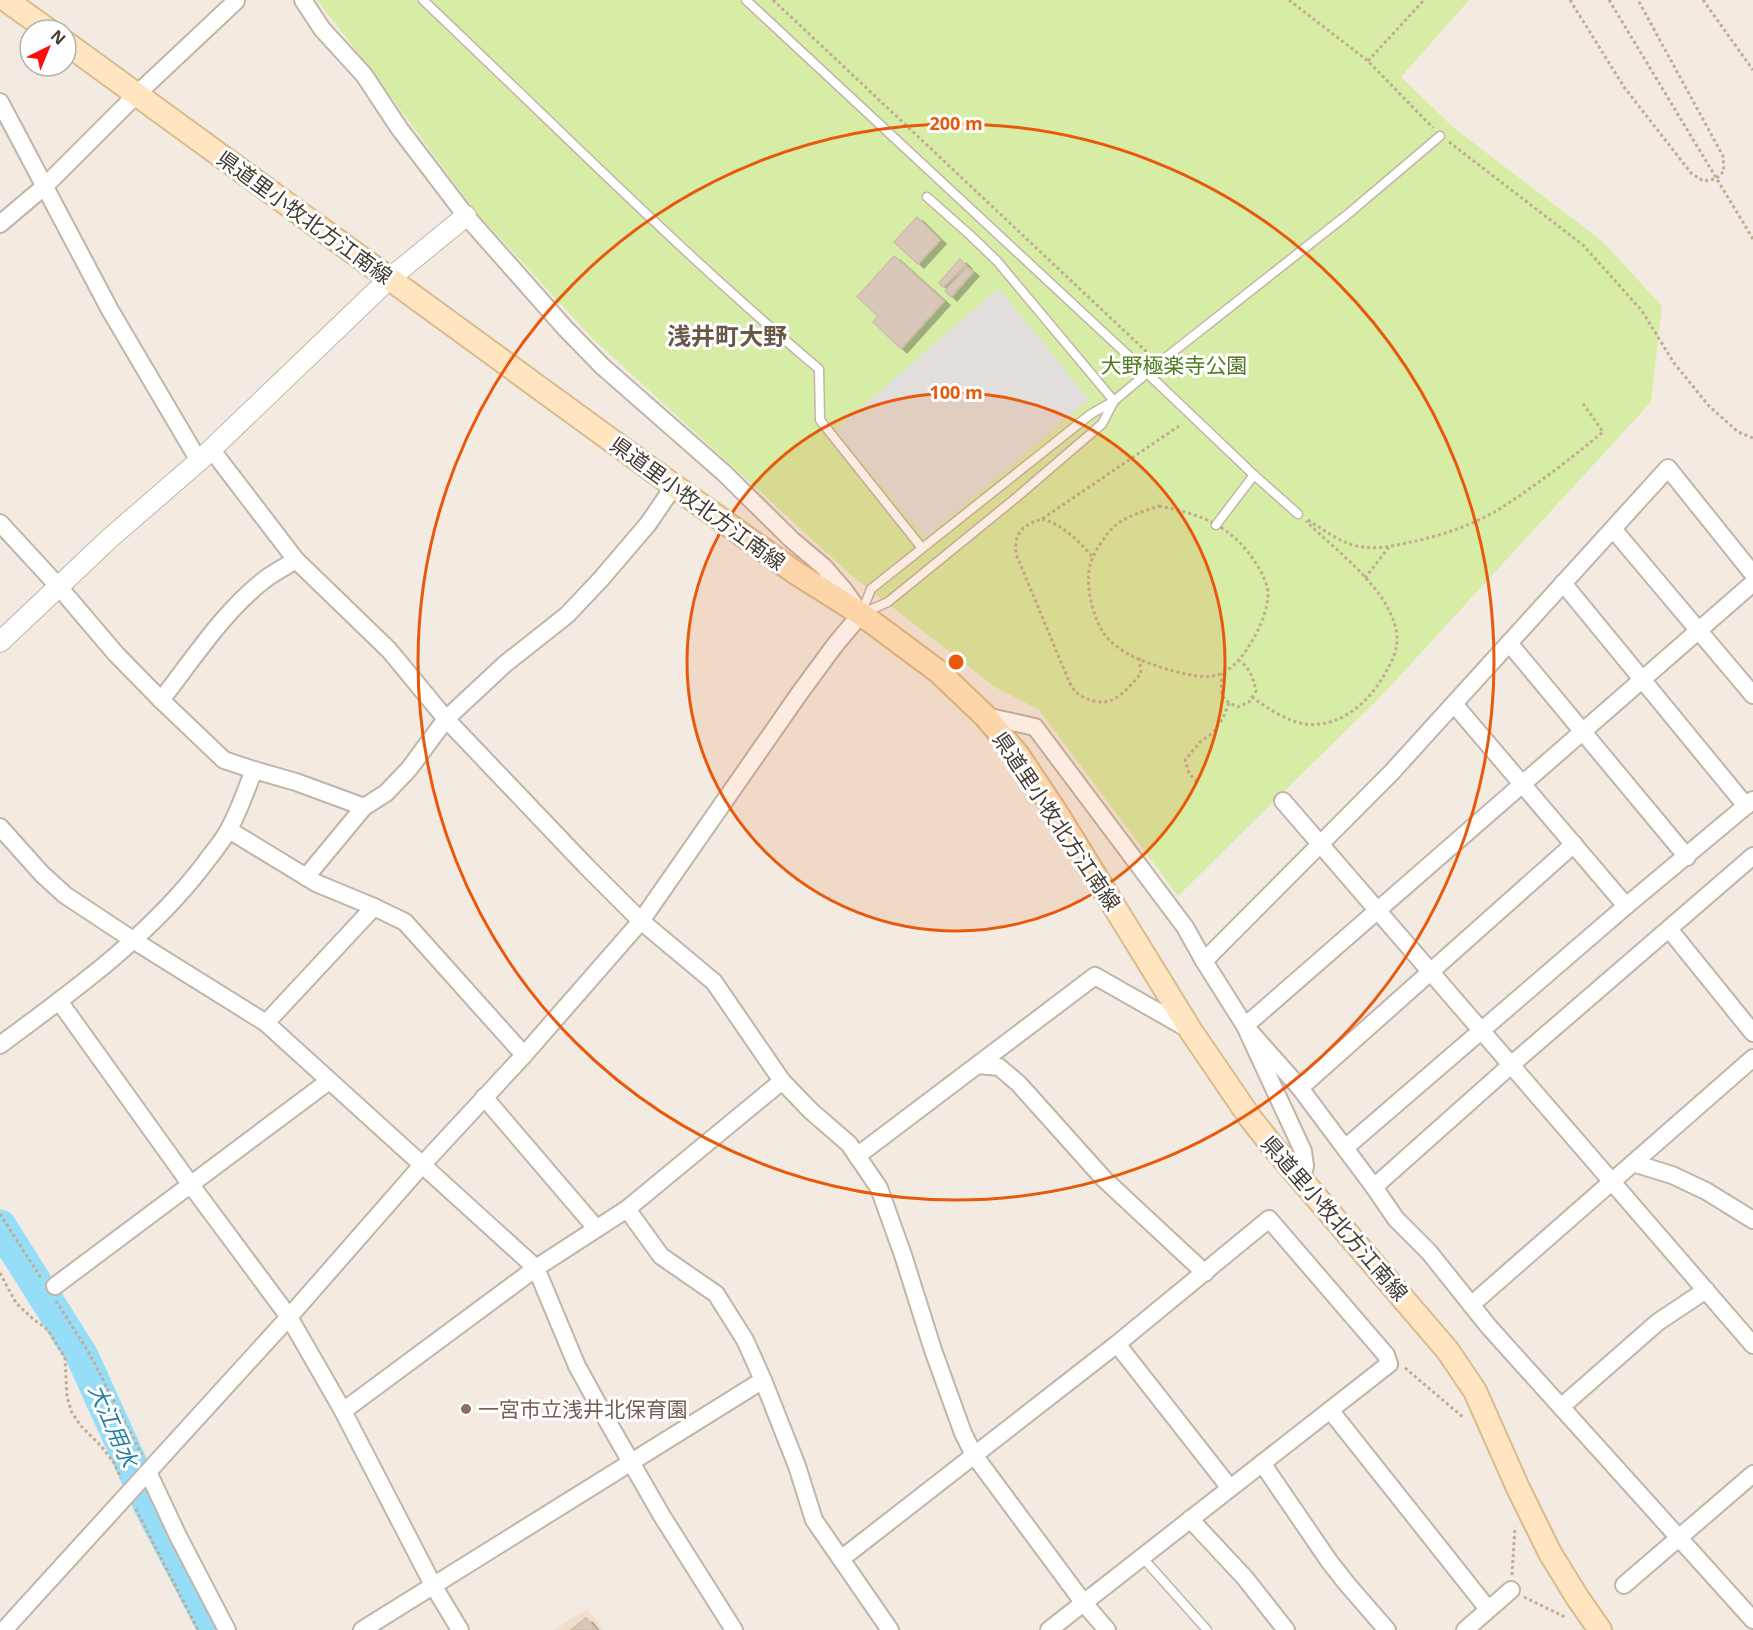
<svg xmlns="http://www.w3.org/2000/svg" width="1753" height="1630" font-family="'Open Sans','Noto Sans JP',sans-serif">
<style>
.education{fill:#eedeca}
.green{fill:#d7eca5}
.parking{fill:#e2dedb}
.lines{fill:none;stroke-linecap:round;stroke-linejoin:round}
.river{stroke:#96def7;stroke-width:33}
.building{fill:#d9c7b9;stroke:#d1bba9;stroke-width:1.5;filter:url(#shadow)}
.service-casing{stroke:#c2b4a7;stroke-width:11}
.minor-casing{stroke:#c2b4a7;stroke-width:20}
.tertiary-casing{stroke:#c2b4a7;stroke-width:22}
.secondary-casing{stroke:#dabb8e;stroke-width:26}
.path{stroke:#c2ab93;stroke-width:3;stroke-dasharray:3 3;stroke-linecap:butt}
.service{stroke:#fff;stroke-width:8}
.minor{stroke:#fff;stroke-width:16}
.tertiary{stroke:#fff;stroke-width:20}
.secondary{stroke:#ffe6c0;stroke-width:22}
.ring{fill:none;stroke:#e8590c;stroke-width:3}
.education-dot{fill:#8d6e63;stroke:#fff;stroke-width:2}
.labels{text-anchor:middle;dominant-baseline:central;stroke-width:6;stroke-linejoin:round;paint-order:stroke}
.street-label{font-size:21px;fill:#453a32;stroke:#fff}
.park-label{font-size:21px;fill:#507b20;stroke:#fff}
.education-label{font-size:21px;fill:#785e54;stroke:#fff;text-anchor:start}
.water-label{font-size:22px;font-style:italic;fill:#1f7ea1;stroke:#fff}
.quarter-label{font-size:24px;font-weight:bold;fill:#695748;stroke:#fff}
.centre{fill:#e8590c;stroke:#fff;stroke-width:3}
.ring-label{font-size:18px;text-anchor:middle;font-weight:bold;fill:#e8590c;stroke:#fff;stroke-width:6;stroke-linejoin:round;paint-order:stroke}
</style>
<defs>
<filter id="shadow"><feDropShadow dx="6" dy="4" stdDeviation="0" flood-color="#0004"/></filter>
</defs>
<rect width="100%" height="100%" fill="#f3ebe2"/>
<path class="education" d="M 587,1609 L 604,1630 L 554,1630 Z"/>
<path class="green" d="M 317,0 L 1469,0 L 1401,77 L 1454,128 L 1603,242 L 1662,306 L 1651,402 L 1385,692 L 1178,896 L 1039,710 L 995,687 L 851,575 L 593,339 L 475,211 L 368,66 Z"/>
<path class="parking" d="M 999,288 L 1089,400 L 925,538 L 835,430 Z"/>
<g class="lines">
<path class="river" d="M 0,1226 L 82,1356 L 152,1510 L 215,1630"/>
</g>
<g class="building">
<path d="M 917,217 L 940,240 L 918,264 L 894,242 Z"/>
<path d="M 894,256 L 944,301 L 901,349 L 873,322 L 878,316 L 857,297 Z"/>
<path d="M 960,259 L 966,265 L 943,287 L 939,283 Z"/>
<path d="M 967,267 L 973,272 L 951,297 L 945,291 Z"/>
<path d="M 586,1618 L 596,1630 L 571,1630 Z"/>
</g>
<g class="lines">
<g class="service-casing">
<g id="service">
<path d="M 423,0 C 554,124 681,253 819,369 L 820,420 L 922,548"/>
<path d="M 746,0 L 1147,373 L 1254,475 L 1298,514"/>
<path d="M 927,197 L 970,235 L 997,261 L 1114,401 L 1159,363 L 1348,214 L 1440,136"/>
<path d="M 1114,401 L 1102,424 L 1017,497 L 888,602 L 861,614 L 871,589 L 1091,414 Z"/>
<path d="M 1216,525 L 1254,475"/>
<path d="M 1142,1557 L 1207,1630"/>
</g>
</g>
<g class="minor-casing">
<g id="minor">
<path d="M 0,102 L 110,310 L 199,461"/>
<path d="M 0,224 L 45,186 L 137,94 L 236,1"/>
<path d="M 211,449 L 296,560 L 389,650 L 446,719 L 586,866 L 641,921 L 714,982 L 782,1081 L 811,1111 L 849,1144 L 879,1188 L 903,1255 L 933,1350 L 963,1433 L 974,1455 L 1083,1602 L 1107,1630"/>
<path d="M 0,523 L 59,587 L 116,654 L 161,700 L 224,760 L 254,770 L 296,782 L 364,807 L 386,793 L 409,769 L 446,719 L 505,664 L 567,615 L 601,579 L 648,524 L 674,486"/>
<path d="M 1613,529 L 1753,695"/>
<path d="M 1563,583 L 1746,806"/>
<path d="M 1509,643 L 1687,857"/>
<path d="M 161,700 C 194,658 225,609 268,577 C 277,571 286,566 296,560"/>
<path d="M 1454,704 L 1626,906"/>
<path d="M 985,716 L 1035,727 L 1185,927 L 1204,961 L 1245,1026 L 1303,1151 L 1305,1166 L 1302,1181"/>
<path d="M 1283,801 L 1753,1345"/>
<path d="M 0,827 L 42,874 L 65,895 L 133,940 L 266,1023 L 536,1268 L 577,1366 L 605,1417 L 662,1516 L 734,1630"/>
<path d="M 229,830 L 316,883 L 374,907 L 405,922 L 524,1055"/>
<path d="M 306,877 L 364,807"/>
<path d="M 1669,929 L 1753,1033"/>
<path d="M 1204,961 L 1391,773 L 1668,468 L 1753,574"/>
<path d="M 59,1001 L 191,1185 L 289,1317 L 343,1411 L 433,1585 L 460,1630"/>
<path d="M 266,1023 L 374,907"/>
<path d="M 1245,1026 L 1300,1088 L 1374,1187 L 1396,1219 L 1429,1252 L 1489,1327 L 1753,1620"/>
<path d="M 1245,1026 L 1753,583"/>
<path d="M 0,1045 C 73,991 150,936 205,863 C 213,852 223,841 229,829 C 239,811 246,790 254,770"/>
<path d="M 978,1065 L 999,1067 L 1019,1084 L 1104,1179 L 1205,1273"/>
<path d="M 1300,1088 L 1574,844"/>
<path d="M 484,1097 L 596,1228"/>
<path d="M 1345,1148 L 1626,906 L 1753,800"/>
<path d="M 857,1156 L 1095,976 L 1190,1030"/>
<path d="M 1633,1163 L 1672,1175 L 1706,1191 L 1753,1220"/>
<path d="M 1374,1187 L 1511,1065 L 1753,856"/>
<path d="M 627,1209 L 661,1256 L 716,1294 L 745,1340 L 763,1380 L 797,1466 L 814,1520 L 890,1630"/>
<path d="M 55,1286 L 329,1081"/>
<path d="M 1471,1305 L 1753,1058"/>
<path d="M 1117,1344 L 1230,1488"/>
<path d="M 1561,1407 L 1658,1322 L 1706,1290"/>
<path d="M 1330,1410 L 1488,1609"/>
<path d="M 343,1411 L 536,1268 L 627,1209 L 782,1081"/>
<path d="M 1262,1463 L 1329,1561 L 1347,1584 L 1387,1630"/>
<path d="M 148,1472 L 178,1536 L 227,1630"/>
<path d="M 1190,1519 L 1245,1578 L 1286,1630"/>
<path d="M 841,1559 L 1117,1344 L 1269,1219 L 1386,1355 L 1389,1364 L 1049,1630"/>
<path d="M 1624,1585 L 1753,1474"/>
<path d="M 4,1630 L 289,1317 L 423,1164 L 524,1055 L 641,921 L 799,694 L 835,645 L 861,614 L 844,590 L 824,567 L 792,540 L 724,473 L 602,366 L 565,328 L 466,216 L 399,128 L 364,75 L 322,29 L 303,0"/>
<path d="M 362,1630 L 763,1380"/>
<path d="M 1465,1630 L 1511,1590"/>
</g>
</g>
<g class="tertiary-casing">
<path id="tertiary" d="M 0,642 L 110,538 L 199,461 L 389,279 L 466,216"/>
</g>
<g class="secondary-casing">
<g id="secondary">
<path d="M 6,0 L 48,30"/>
<path d="M 66,43 L 674,486 L 796,573 L 861,614 L 939,672 L 985,716 L 1018,755 L 1056,812 L 1191,1031 L 1251,1119 L 1275,1149 L 1448,1351 L 1475,1391 L 1518,1488 L 1550,1553 L 1577,1597 L 1600,1630"/>
</g>
</g>
<g class="path">
<path d="M 773,0 L 1151,356"/>
<path d="M 1289,0 L 1368,61 L 1433,128"/>
<path d="M 1570,0 L 1624,87 L 1691,173 L 1703,181 L 1716,179 L 1724,171 L 1723,156 L 1638,0"/>
<path d="M 1609,0 L 1753,239"/>
<path d="M 1703,0 L 1753,70"/>
<path d="M 1368,61 L 1424,0"/>
<path d="M 1449,142 L 1583,245 L 1642,311 L 1674,363 L 1709,406 L 1738,432 L 1753,438"/>
<path d="M 1159,506 C 1201,514 1233,526 1257,565 C 1262,573 1268,584 1268,594 C 1267,615 1258,632 1247,649 C 1240,660 1230,671 1217,675 C 1200,682 1147,664 1130,655 C 1122,651 1110,642 1105,635 C 1093,619 1085,585 1090,565 C 1093,553 1107,532 1117,524 C 1129,515 1145,511 1159,506 Z"/>
<path d="M 1042,519 C 1064,525 1078,541 1093,557"/>
<path d="M 1308,520 C 1324,530 1339,542 1357,546 C 1374,550 1394,546 1411,542 C 1440,536 1470,526 1496,511 C 1533,488 1569,460 1603,432 L 1582,402"/>
<path d="M 1365,578 L 1389,547"/>
<path d="M 1139,658 L 1141,673 C 1134,682 1123,695 1112,700 C 1101,705 1084,700 1076,692 C 1073,689 1070,683 1068,679 L 1016,554 C 1014,533 1022,525 1042,519 L 1182,424"/>
<path d="M 1223,673 L 1221,682 L 1222,696 L 1229,703 L 1238,707 L 1249,702 L 1256,691 C 1253,678 1251,670 1240,661"/>
<path d="M 1252,697 C 1265,707 1289,722 1305,724 C 1339,728 1367,704 1383,677 C 1392,661 1400,649 1396,629 C 1386,586 1336,551 1306,521"/>
<path d="M 1197,782 L 1189,773 L 1185,760 L 1201,741 L 1213,733 L 1223,718 L 1229,703"/>
<path d="M 0,1214 L 41,1278"/>
<path d="M 0,1273 L 16,1303 L 33,1319 L 48,1330 L 65,1358 L 67,1397 L 72,1413 L 81,1426 L 101,1446 L 114,1463 L 121,1478"/>
<path d="M 56,1301 L 88,1351 L 142,1455"/>
<path d="M 1405,1368 L 1464,1418"/>
<path d="M 136,1509 L 198,1630"/>
<path d="M 1512,1575 L 1515,1527"/>
<path d="M 1524,1597 L 1567,1618"/>
</g>
<use href="#service" class="service"/>
<use href="#minor" class="minor"/>
<use href="#tertiary" class="tertiary"/>
<use href="#secondary" class="secondary"/>
</g>
<circle cx="956" cy="662" r="269" fill="#e8590c" fill-opacity=".12"/>
<g class="ring">
<circle cx="956" cy="662" r="269"/>
<circle cx="956" cy="662" r="538"/>
</g>
<circle class="education-dot" cx="466" cy="1409" r="6"/>
<g class="labels">
<g class="street-label">
<text transform="translate(305 217) rotate(36)">県道里小牧北方江南線</text>
<text transform="translate(698 503) rotate(36)">県道里小牧北方江南線</text>
<text transform="translate(1057 821) rotate(56)">県道里小牧北方江南線</text>
<text transform="translate(1335 1218) rotate(49)">県道里小牧北方江南線</text>
</g>
<g class="park-label">
<text x="1174" y="365">大野極楽寺公園</text>
</g>
<g class="education-label">
<text x="478" y="1409">一宮市立浅井北保育園</text>
</g>
<g class="water-label">
<text transform="translate(114 1425) rotate(66)">大江用水</text>
</g>
<g class="quarter-label">
<text x="727" y="335">浅井町大野</text>
</g>
</g>
<circle cx="956" cy="662" r="9" class="centre"/>
<g class="ring-label">
<text x="956" y="130">200 m</text>
<text x="956" y="399">100 m</text>
</g>
<g transform="translate(48 48) rotate(43)"><circle r="28" fill="#ffffff" stroke="#b5b0ad" stroke-width="1.5"/>
<path d="M0-4.5L10 22L0 15L-10 22Z" fill="#ff0d0d"/>
<text y="-9" font-size="16" font-weight="bold" text-anchor="middle" fill="#453a32">N</text>
</g>
</svg>
